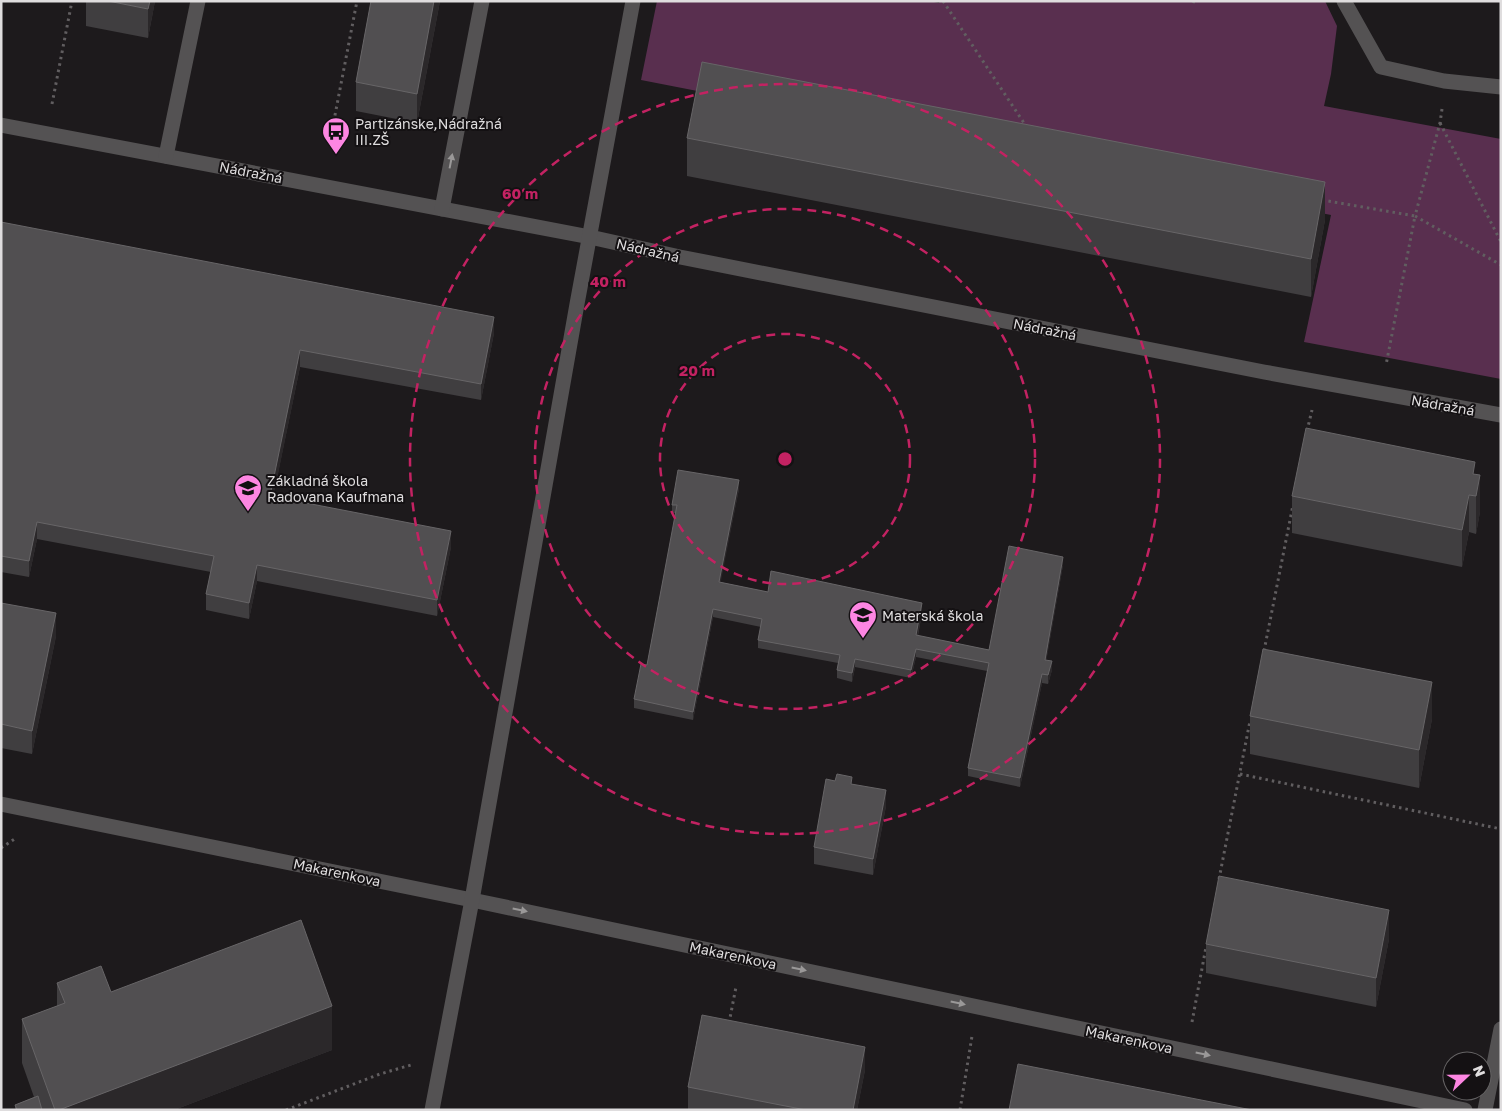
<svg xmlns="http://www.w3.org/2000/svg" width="1502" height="1111" font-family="'Golos Text',sans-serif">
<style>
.green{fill:#592f4f}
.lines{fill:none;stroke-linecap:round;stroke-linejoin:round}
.path{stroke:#615e60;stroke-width:3;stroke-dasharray:2.5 4;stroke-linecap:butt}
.minor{stroke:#545253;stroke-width:15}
.wall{fill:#403e40}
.shaded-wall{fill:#2b282a}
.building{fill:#514f51;stroke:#676567}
.oneway{fill:#9a9898}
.ring{fill:none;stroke:#c32262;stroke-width:2.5;stroke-dasharray:9 6}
.labels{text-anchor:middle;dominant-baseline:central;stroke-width:4;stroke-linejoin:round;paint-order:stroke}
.poi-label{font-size:14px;fill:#dfddde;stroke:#141113;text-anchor:start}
.street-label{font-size:14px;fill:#dfddde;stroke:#141113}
.centre{fill:#c32262;stroke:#141113;stroke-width:2.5}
.ring-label{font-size:15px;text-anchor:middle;font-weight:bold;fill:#c32262;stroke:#141113;stroke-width:4;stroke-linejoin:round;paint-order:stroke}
</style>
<rect width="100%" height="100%" fill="#1d1a1c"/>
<path class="green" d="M 657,1 L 929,1 L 939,3 L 940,1 L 1325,1 L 1337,26 L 1331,74 L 1324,106 L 1501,139 L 1501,379 L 1304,342 L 1331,215 L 641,80 Z"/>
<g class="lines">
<g class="path">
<path d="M 943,1 L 1026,126"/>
<path d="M 1193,3 L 1194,1"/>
<path d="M 52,104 L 72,1"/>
<path d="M 1442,109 L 1440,123 L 1415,216 L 1501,265"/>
<path d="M 1440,123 L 1501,242"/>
<path d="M 330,141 L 357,1"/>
<path d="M 1322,200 L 1415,216 L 1386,365"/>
<path d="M 1307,431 L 1312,410"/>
<path d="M 1264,651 L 1293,505"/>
<path d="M 1240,774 L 1501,829"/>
<path d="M 1,848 L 16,838"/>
<path d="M 1219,879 L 1250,721"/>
<path d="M 1192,1022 L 1206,947"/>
<path d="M 729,1023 L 736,987"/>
<path d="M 286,1110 L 380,1074 L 411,1065"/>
<path d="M 960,1110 L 972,1036"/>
</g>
<g class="minor">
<path d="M 1344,1 L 1381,67 L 1444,81 L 1501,87"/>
<path d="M 1,125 L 590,237 L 680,257 L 1264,372 L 1501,415"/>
<path d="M 166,156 L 198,1"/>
<path d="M 442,209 L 482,1"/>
<path d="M 1,804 L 472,900 L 1465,1110"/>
<path d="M 432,1110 L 472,900 L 577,304 L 633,1"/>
<path d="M 1485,1110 L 1501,1029"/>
</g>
</g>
<g class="wall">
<path d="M 86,1 L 155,1 L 148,38 L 86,26 Z"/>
<path d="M 371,1 L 440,1 L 417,123 L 356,111 L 356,82 Z"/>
<path d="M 687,138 L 1325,220 L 1311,297 L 687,176 Z"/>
<path d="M 1,222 L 494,333 L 481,400 L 300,367 L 273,497 L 451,547 L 437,616 L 257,581 L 249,619 L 206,610 L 206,594 L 211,572 L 37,539 L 29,577 L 1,572 Z"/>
<path d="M 1475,474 L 1480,512 L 1476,534 L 1469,532 L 1462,567 L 1292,533 L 1292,496 Z"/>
<path d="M 739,489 L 720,582 L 768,592 L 922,612 L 918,636 L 989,650 L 1063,565 L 1046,661 L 1052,670 L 1048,684 L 1042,683 L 1020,787 L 968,776 L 968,768 L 987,671 L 916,657 L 911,678 L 855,667 L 852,682 L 837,678 L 837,670 L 838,663 L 758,648 L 758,640 L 761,627 L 713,617 L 693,720 L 634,708 L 634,699 L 647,665 L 676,513 L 672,513 L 672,505 Z"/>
<path d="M 1,603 L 56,636 L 32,754 L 1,748 Z"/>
<path d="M 1250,716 L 1432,719 L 1419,788 L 1250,754 Z"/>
<path d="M 852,784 L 886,806 L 873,875 L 814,864 L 814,847 Z"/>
<path d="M 1389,939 L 1376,1007 L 1206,973 L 1206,944 Z"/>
<path d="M 57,983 L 111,992 L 332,1050 L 174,1110 L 15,1110 L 15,1105 L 34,1097 L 22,1063 L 22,1019 L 57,1006 Z"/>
<path d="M 865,1070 L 857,1110 L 688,1110 L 688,1087 Z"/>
</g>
<g class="shaded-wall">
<path d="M 150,1 L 155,1 L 148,38 L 148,9 Z"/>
<path d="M 434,1 L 440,1 L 417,123 L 417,94 Z"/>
<path d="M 1325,182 L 1325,220 L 1311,297 L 1311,259 Z"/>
<path d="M 494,317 L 494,333 L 481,400 L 481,384 Z"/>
<path d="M 300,350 L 300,367 L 270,513 L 270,496 Z"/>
<path d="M 1480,475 L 1480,512 L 1476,534 L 1476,496 Z"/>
<path d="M 739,480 L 739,489 L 719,591 L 719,582 Z"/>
<path d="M 1469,495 L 1469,532 L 1462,567 L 1462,530 Z"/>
<path d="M 37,522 L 37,539 L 29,577 L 29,561 Z"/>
<path d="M 451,531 L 451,547 L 437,616 L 437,600 Z"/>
<path d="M 1063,557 L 1063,565 L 1045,669 L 1045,660 Z"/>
<path d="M 257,565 L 257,581 L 249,619 L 249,603 Z"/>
<path d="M 922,603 L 922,612 L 916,644 L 916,635 Z"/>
<path d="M 713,609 L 713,617 L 693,720 L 693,712 Z"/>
<path d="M 56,613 L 56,636 L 32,754 L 32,731 Z"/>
<path d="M 916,649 L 916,657 L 911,678 L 911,670 Z"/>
<path d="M 855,659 L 855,667 L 852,682 L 852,673 Z"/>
<path d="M 1052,661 L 1052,670 L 1048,684 L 1048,675 Z"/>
<path d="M 1042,674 L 1042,683 L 1020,787 L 1020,778 Z"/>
<path d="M 1432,682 L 1432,719 L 1419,788 L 1419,750 Z"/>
<path d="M 886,790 L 886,806 L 873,875 L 873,859 Z"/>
<path d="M 1389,910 L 1389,939 L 1376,1007 L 1376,978 Z"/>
<path d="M 332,1006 L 332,1050 L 174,1110 L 59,1110 Z"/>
<path d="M 865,1047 L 865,1070 L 857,1110 L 853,1110 Z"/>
</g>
<g class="building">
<path d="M 108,1 L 150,1 L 148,9 Z"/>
<path d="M 371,1 L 434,1 L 417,94 L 356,82 Z"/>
<path d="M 702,62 L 1325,182 L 1311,259 L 687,138 Z"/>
<path d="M 1,222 L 494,317 L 481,384 L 300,350 L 270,496 L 451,531 L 437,600 L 257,565 L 249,603 L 206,594 L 214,556 L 37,522 L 29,561 L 1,556 Z"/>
<path d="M 1306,428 L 1475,462 L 1473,474 L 1480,475 L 1476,496 L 1469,495 L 1462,530 L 1292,496 Z"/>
<path d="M 678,470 L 739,480 L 719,582 L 768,592 L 771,571 L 922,603 L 916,635 L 989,650 L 1009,546 L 1063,557 L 1045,660 L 1052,661 L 1048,675 L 1042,674 L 1020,778 L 968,768 L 989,663 L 916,649 L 911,670 L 855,659 L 852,673 L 837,670 L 840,655 L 758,640 L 762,619 L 713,609 L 693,712 L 634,699 L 641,664 L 647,665 L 677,505 L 672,505 Z"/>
<path d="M 1,603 L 56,613 L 32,731 L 1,724 Z"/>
<path d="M 1263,649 L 1432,682 L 1419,750 L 1250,716 Z"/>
<path d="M 837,774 L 852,777 L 851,784 L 886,790 L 873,859 L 814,847 L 826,779 L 835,781 Z"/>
<path d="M 1219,876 L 1389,910 L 1376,978 L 1206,944 Z"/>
<path d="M 301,920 L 332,1006 L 59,1110 L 55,1110 L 22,1019 L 65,1003 L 57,983 L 101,966 L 111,992 Z"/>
<path d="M 702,1015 L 865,1047 L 853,1110 L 806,1110 L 688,1087 Z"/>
<path d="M 1018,1064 L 1252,1110 L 1009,1110 Z"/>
<path d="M 38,1096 L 42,1110 L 17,1110 L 15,1105 Z"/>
</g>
<defs><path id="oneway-solid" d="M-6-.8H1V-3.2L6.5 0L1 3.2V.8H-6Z" transform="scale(1.25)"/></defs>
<g class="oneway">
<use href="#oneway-solid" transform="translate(451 161) rotate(-79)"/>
<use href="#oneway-solid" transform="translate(520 910) rotate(12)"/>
<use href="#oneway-solid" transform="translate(799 969) rotate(12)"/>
<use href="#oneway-solid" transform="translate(958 1003) rotate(12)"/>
<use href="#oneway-solid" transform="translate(1203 1054) rotate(12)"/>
</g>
<g class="ring">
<circle cx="785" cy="459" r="125"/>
<circle cx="785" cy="459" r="250"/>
<circle cx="785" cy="459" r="375"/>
</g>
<defs>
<g id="bus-pin" transform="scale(1.4375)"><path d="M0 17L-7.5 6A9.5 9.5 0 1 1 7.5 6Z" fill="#fd86e2" stroke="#141113"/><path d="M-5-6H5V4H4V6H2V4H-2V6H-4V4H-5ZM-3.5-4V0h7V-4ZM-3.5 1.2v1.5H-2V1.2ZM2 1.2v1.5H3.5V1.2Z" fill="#111"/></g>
<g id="school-pin" transform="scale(1.4375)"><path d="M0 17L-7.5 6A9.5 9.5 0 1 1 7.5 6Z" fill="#fd86e2" stroke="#141113"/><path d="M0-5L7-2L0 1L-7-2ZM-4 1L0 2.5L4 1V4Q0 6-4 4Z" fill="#111"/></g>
</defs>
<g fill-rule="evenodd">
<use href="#bus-pin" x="336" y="131"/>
<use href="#school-pin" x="248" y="488"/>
<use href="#school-pin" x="863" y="615"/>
</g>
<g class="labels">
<g class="poi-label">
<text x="355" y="123">Partizánske,Nádražná<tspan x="355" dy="16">III.ZŠ</tspan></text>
<text x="267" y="480">Základná škola<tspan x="267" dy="16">Radovana Kaufmana</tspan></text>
<text x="882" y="615">Materská škola</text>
</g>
<g class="street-label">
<text transform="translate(251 172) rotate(11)">Nádražná</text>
<text transform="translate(648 250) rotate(13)">Nádražná</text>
<text transform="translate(1045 329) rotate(11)">Nádražná</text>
<text transform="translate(1443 405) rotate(10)">Nádražná</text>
<text transform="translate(337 872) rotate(12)">Makarenkova</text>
<text transform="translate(733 955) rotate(12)">Makarenkova</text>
<text transform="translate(1129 1039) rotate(12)">Makarenkova</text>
</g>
</g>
<circle cx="785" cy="459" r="8" class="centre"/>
<g class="ring-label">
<text x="520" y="199">60 m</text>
<text x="608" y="287">40 m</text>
<text x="697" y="376">20 m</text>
</g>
<rect width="1502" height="1111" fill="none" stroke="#dfddde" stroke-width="5"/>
<g transform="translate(1467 1076) rotate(68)"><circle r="24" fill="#141113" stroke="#656364"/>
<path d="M0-4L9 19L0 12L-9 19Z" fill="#fd86e2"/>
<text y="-8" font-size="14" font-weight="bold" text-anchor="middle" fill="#dfddde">N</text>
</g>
</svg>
